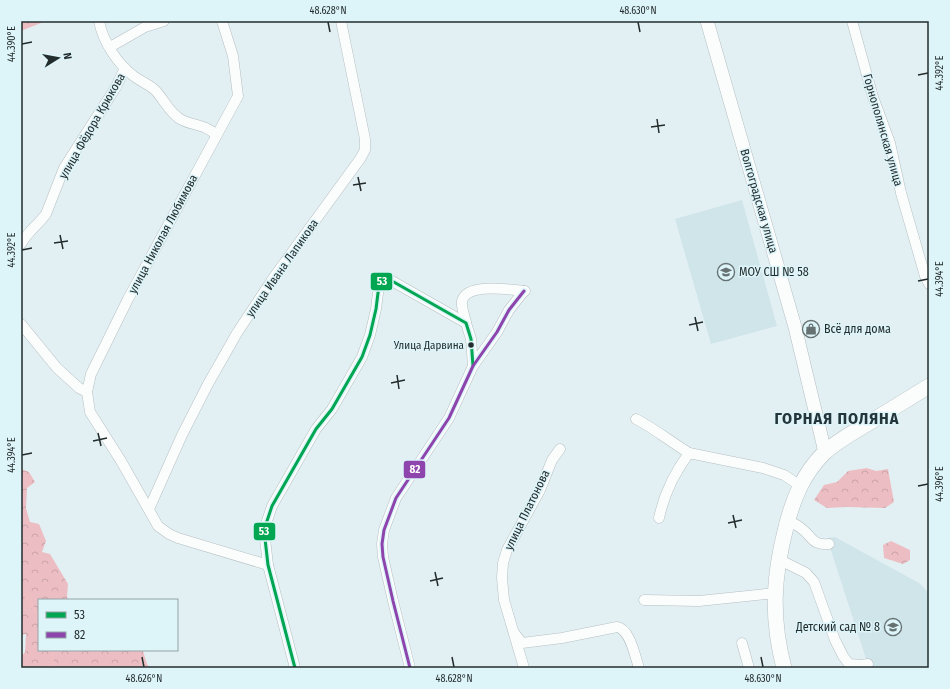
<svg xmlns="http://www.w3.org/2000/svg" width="950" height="689" font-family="'Fira Sans Condensed',sans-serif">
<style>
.built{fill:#cfe5ea}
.forest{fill:url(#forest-crowns)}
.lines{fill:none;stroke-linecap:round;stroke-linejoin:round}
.stream{stroke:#f0bec2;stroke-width:2.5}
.minor-casing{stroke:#b5bfc2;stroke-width:11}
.tertiary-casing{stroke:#b5bfc2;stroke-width:14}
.secondary-casing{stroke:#b5bfc2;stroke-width:16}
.minor{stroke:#fbfdfd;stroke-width:10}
.tertiary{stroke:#fbfdfd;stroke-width:13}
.secondary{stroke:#fbfdfd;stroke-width:15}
.bus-1-casing{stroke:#ddf4f9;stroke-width:6}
.bus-2-casing{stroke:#ddf4f9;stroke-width:6}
.bus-1{stroke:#00a651;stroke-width:3}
.bus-2{stroke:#8e44ad;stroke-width:3}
.ticks{fill:none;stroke:#232c2d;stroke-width:1.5}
.bus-dot{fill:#232c2d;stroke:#ddf4f9;stroke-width:1.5}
.labels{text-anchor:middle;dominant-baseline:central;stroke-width:3;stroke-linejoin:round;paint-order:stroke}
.bus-label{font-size:11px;fill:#232c2d;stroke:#ddf4f9;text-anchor:end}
.street-label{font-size:12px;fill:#232c2d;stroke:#ddf4f9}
.poi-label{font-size:12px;fill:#232c2d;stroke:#ddf4f9;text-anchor:start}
.district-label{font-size:16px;font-weight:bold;letter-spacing:1px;fill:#24363a;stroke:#ddf4f9}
.line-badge{stroke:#ddf4f9;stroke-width:1.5}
.badge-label{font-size:11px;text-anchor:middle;font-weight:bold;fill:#fff}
.neatline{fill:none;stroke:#232c2d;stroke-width:1.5}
.ticks-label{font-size:10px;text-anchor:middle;fill:#232c2d}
</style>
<defs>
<pattern id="forest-crowns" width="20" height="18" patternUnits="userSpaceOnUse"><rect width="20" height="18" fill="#ecbec3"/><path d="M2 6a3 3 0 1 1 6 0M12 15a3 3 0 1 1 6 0" fill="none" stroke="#caa3a8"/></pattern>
</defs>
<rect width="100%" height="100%" fill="#e3f0f3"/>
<g class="built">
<path d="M 742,200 L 777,326 L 711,344 L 675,219 Z"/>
<path d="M 835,537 L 919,583 L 929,593 L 929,668 L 869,668 L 827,538 Z"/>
</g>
<g class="forest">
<path d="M 21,21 L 46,21 L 21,31 Z"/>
<path d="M 867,468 L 876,471 L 888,469 L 894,502 L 885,508 L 846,507 L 827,508 L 814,500 L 824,485 L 837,482 L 848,471 Z"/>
<path d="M 21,469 L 29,472 L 35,482 L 27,488 L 26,508 L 30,522 L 39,524 L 46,541 L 42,552 L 50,554 L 68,584 L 67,597 L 68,600 L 39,600 L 39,650 L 141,650 L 143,651 L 147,664 L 150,668 L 21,668 L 21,657 L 25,652 L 26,634 L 21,635 Z"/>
<path d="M 891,541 L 910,550 L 910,560 L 903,564 L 884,558 L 883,545 Z"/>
</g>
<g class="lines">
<g class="stream">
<path d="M 21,589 L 39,617"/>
<path d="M 52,668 L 53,650"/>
</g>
<g class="minor-casing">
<g id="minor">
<path d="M 99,21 C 103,42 118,65 135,77 C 142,82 150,85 156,91 C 164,100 169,112 180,119 C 192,126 206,124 216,135"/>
<path d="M 222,21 L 233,56 L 238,96 L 128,299 L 91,374 L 87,392 L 90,412 L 121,461 L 158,526 L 169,534 L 178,538 L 268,565"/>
<path d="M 852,21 L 873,97 L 890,143 L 901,193 L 925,276 L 929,284"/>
<path d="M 110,47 L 145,27 L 164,21"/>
<path d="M 21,244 C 28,231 38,225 46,214 L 64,168 L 116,87 L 125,68"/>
<path d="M 466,323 C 465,316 461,308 462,301 C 467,282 511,290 525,291"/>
<path d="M 21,324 L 57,368 L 79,388 L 87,392"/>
<path d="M 636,419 C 655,429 671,442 689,453"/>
<path d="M 149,509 L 182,435 L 208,384 L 237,333 L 274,277 L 360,159 L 365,150 L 365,139 L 341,21"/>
<path d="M 659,518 C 664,494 675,472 689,453 L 763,468 L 784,475 L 799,485"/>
<path d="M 788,520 C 792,523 798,525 802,529 C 812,536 812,546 829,544"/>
<path d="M 778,559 L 806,573 L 814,582 L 835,640 L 843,656 L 849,664 L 862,665 L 868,664"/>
<path d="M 644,600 L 699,601 L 775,593"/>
<path d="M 515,634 L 522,643 L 562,638 L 617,627 C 630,629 635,656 639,668"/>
<path d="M 742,643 L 749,668"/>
<path d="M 295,668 L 268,565 L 264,530 L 272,506 L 316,429 L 332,409 L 362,357 L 370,335 L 376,309 L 379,285 L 382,281 L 388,279 L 392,281 L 466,323 L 471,339 L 473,366"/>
<path d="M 410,668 L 393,601 L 383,557 L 382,544 L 384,530 L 396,498 L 449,418 L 473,366 L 497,332 L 509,310 L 524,291"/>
<path d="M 524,668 L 504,600 L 502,578 L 503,563 L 507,550 L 540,490 L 552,460 L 560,449"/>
</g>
</g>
<g class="tertiary-casing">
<path id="tertiary" d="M 707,21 L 795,327 L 825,452"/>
</g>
<g class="secondary-casing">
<path id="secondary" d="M 784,668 C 771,618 773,577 786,527 C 793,499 803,474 824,453 C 836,442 852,433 867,424 C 887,412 908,399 929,386"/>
</g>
<use href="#minor" class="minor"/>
<use href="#tertiary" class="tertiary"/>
<use href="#secondary" class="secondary"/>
<g class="bus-1-casing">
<path id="bus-1" d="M 295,668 L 268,565 L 264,530 L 272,506 L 316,429 L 332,409 L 362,357 L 370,335 L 376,309 L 379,285 L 382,281 L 388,279 L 392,281 L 466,323 L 471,339 L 473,366"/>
</g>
<g class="bus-2-casing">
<path id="bus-2" d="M 410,668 L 393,601 L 383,557 L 382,544 L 384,530 L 396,498 L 449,418 L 473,366 L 497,332 L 509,310 L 524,291"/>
</g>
<use href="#bus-1" class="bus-1"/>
<use href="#bus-2" class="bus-2"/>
</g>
<path class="ticks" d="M 328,22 L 330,32M 638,22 L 640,32M 22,44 L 32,42M 918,75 L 928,73M 657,119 L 659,133M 651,127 L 665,125M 358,177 L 361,191M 353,185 L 366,183M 60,235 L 63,249M 54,243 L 68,241M 22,250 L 32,248M 918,281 L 928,279M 695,317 L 698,331M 689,325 L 703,322M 397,375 L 399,389M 391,383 L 405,380M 98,433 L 101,446M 93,441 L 107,438M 22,455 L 32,453M 918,486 L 928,484M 733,515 L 736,528M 728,523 L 742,520M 435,572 L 438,586M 430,581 L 443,578M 142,657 L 144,667M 452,657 L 454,667M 761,657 L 763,667"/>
<defs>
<g id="school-ring" transform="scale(0.9)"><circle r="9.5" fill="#ddf4f9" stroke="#667172" stroke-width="1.5"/><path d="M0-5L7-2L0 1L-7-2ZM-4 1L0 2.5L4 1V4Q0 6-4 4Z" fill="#667172"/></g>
<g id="shop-ring" transform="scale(0.9)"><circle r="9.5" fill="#ddf4f9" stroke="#667172" stroke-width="1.5"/><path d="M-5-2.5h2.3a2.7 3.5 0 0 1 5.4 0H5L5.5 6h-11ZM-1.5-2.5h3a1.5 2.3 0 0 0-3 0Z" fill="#667172"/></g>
</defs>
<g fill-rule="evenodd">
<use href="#school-ring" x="726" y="272"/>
<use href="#shop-ring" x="811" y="329"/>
<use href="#school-ring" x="893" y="627"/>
</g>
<circle class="bus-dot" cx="471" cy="345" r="3.5"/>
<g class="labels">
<g class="bus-label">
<text x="464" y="345">Улица Дарвина</text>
</g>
<g class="street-label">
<text transform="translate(92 126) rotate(-60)">улица Фёдора Крюкова</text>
<text transform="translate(883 130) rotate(74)">Горнополянская улица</text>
<text transform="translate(759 201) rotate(74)">Волгоградская улица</text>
<text transform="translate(163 234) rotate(-62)">улица Николая Любимова</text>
<text transform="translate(282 268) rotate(-55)">улица Ивана Лапикова</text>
<text transform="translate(527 510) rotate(-64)">улица Платонова</text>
</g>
<g class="poi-label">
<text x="739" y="272">МОУ СШ № 58</text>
<text x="824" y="329">Всё для дома</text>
<text x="880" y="627" text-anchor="end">Детский сад № 8</text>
</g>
<g class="district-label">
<text x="837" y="418">ГОРНАЯ ПОЛЯНА</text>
</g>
</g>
<g class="line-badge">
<rect x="370" y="272" width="23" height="19" rx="4" fill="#00a651"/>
<rect x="403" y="460" width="23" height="19" rx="4" fill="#8e44ad"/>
<rect x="253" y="522" width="23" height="19" rx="4" fill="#00a651"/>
</g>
<g class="badge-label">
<text x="382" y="285">53</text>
<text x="415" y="473">82</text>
<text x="264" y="535">53</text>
</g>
<rect width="950" height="689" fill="none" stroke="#ddf4f9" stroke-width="44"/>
<rect x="38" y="599" width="140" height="52" fill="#ddf4f9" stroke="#93a4a7"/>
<rect x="46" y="612" width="20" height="6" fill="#00a651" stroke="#93a4a7"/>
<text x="74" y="619" font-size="12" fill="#232c2d">53</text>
<rect x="46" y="632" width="20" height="6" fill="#8e44ad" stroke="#93a4a7"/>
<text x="74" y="639" font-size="12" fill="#232c2d">82</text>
<g transform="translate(58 58) rotate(79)" stroke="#ddf4f9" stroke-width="3" paint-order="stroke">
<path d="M0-3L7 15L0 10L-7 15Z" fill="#232c2d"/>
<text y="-6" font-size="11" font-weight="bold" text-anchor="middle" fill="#232c2d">N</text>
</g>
<rect x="22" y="22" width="906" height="645" class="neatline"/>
<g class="ticks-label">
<text x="328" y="14">48.628°N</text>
<text x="638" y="14">48.630°N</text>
<text transform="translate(11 44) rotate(-90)" y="4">44.390°E</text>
<text transform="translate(939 73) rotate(-90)" y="4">44.392°E</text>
<text transform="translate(11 250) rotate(-90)" y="4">44.392°E</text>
<text transform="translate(939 279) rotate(-90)" y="4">44.394°E</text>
<text transform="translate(11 455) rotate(-90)" y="4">44.394°E</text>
<text transform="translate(939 484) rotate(-90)" y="4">44.396°E</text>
<text x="144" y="682">48.626°N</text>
<text x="454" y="682">48.628°N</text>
<text x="763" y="682">48.630°N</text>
</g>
</svg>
